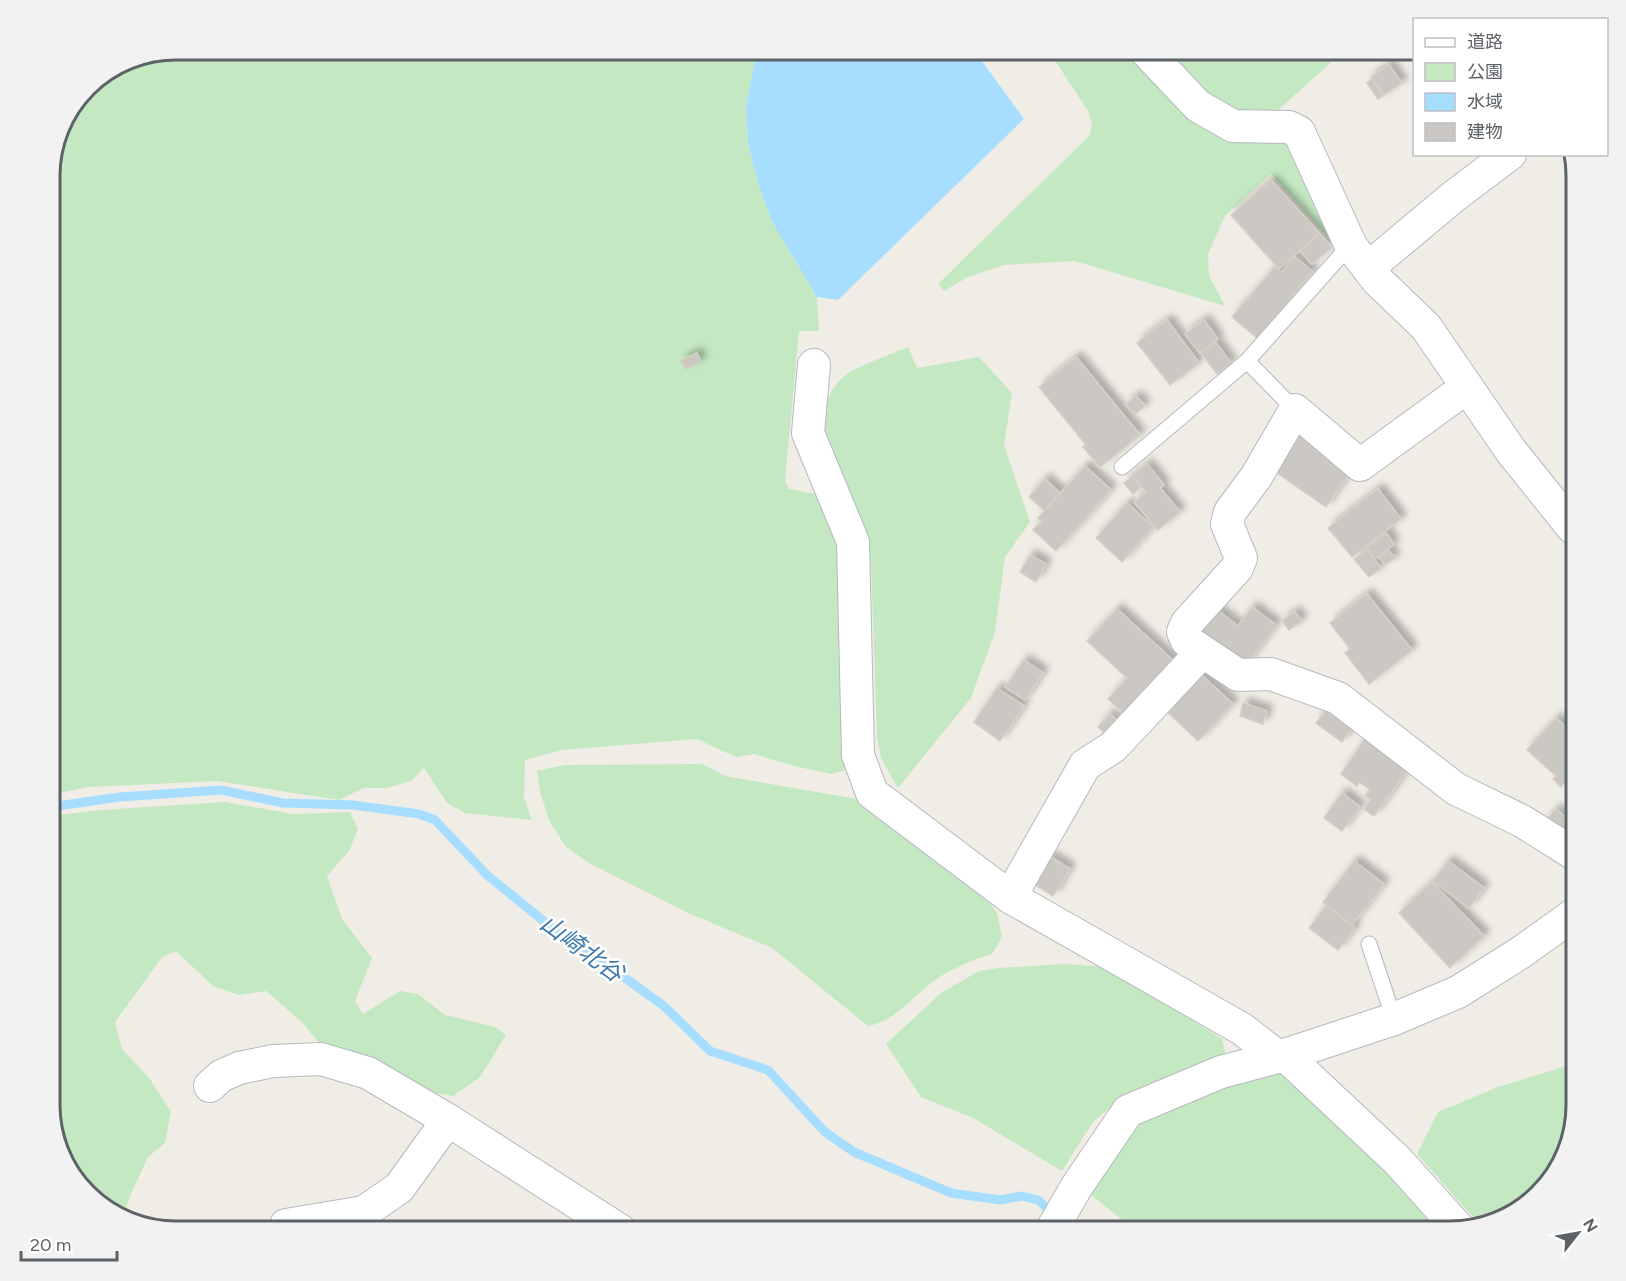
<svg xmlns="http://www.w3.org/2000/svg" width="1626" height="1281" font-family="Figtree,'Noto Sans JP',sans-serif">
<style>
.green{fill:#c4e8c2}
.water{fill:#a7deff}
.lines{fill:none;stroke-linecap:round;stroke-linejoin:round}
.stream{stroke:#a7deff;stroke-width:9}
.building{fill:#cbc8c3;stroke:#d5cfc4;stroke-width:1.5;filter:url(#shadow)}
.lane-casing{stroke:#b6b9bd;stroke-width:17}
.street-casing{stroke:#b6b9bd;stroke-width:34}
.lane{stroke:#fff;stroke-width:15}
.street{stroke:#fff;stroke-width:32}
.labels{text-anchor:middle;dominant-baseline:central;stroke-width:5;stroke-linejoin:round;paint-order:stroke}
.water-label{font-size:24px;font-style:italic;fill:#3d7aac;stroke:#fff}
.rim{fill:none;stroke:#5d6267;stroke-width:3}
</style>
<defs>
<filter id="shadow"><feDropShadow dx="5.5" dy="-5.5" stdDeviation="3" flood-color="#0004"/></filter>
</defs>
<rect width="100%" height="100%" fill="#f0ede6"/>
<g class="green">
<path d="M 176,50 L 757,50 L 746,106 L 748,143 L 757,180 L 772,222 L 817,297 L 819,331 L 799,331 L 785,481 L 789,489 L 816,494 L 822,500 L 838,540 L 848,757 L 846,770 L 832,774 L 794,766 L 754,754 L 736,757 L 697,739 L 561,750 L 525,760 L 524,798 L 532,820 L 465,813 L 447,803 L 424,768 L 411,781 L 387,788 L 363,788 L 339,800 L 217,781 L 88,787 L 50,795 L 50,167 L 63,120 L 92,81 L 128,59 Z"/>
<path d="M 1048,50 L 1135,50 L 1193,111 L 1290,134 L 1335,245 L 1271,174 L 1225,216 L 1208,254 L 1209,276 L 1225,306 L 1075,261 L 1004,265 L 968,277 L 944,291 L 938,284 L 1090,135 L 1092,123 L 1088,111 Z"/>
<path d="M 1157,50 L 1345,50 L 1267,120 L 1235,117 Z"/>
<path d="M 908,347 L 917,368 L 979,357 L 1012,393 L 1004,445 L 1030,522 L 1005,557 L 995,632 L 971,698 L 898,788 L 881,758 L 877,736 L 871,563 L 866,533 L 826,437 C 822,414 826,392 844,376 C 853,368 894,353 908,347 Z"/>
<path d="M 702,764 L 725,776 L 857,799 L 979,889 L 997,913 L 1002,937 L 992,954 C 975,959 956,967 941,976 C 916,992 897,1021 868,1026 L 772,948 L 688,913 L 587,862 L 565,846 L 549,820 L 540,792 L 537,771 L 565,765 Z"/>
<path d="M 225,802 L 293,814 L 350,812 L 358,829 L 349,851 L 327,876 L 342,919 L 372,958 L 355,1001 L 363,1014 L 400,991 L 418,994 L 445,1015 L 495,1027 L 506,1035 L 480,1077 L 453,1096 L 413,1089 L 323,1048 L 302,1022 L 266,991 L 239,995 L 213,986 L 176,951 L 162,957 L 115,1022 L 122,1049 L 150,1079 L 171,1112 L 165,1143 L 148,1157 L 130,1196 L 123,1219 L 93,1200 L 63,1161 L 50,1113 L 50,816 L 100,810 Z"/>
<path d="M 1064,964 L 1107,967 L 1222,1039 L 1227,1060 L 1155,1081 L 1127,1093 L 1093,1122 L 1062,1171 L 973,1118 L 921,1097 L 886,1044 L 941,993 L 979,971 L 998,968 Z"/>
<path d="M 1576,1063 L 1576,1105 L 1570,1146 L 1545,1188 L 1506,1219 L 1480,1225 L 1417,1154 L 1438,1112 L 1498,1087 Z"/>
<path d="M 1270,1071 L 1291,1077 L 1383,1164 L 1445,1231 L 1136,1231 L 1089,1193 L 1132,1129 L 1157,1113 Z"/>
</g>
<path class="water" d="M 757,50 L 974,50 L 1024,119 L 838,300 L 817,297 L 772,222 L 757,180 L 748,143 L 746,106 Z"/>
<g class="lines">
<path class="stream" d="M 50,807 L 120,797 L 221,790 L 283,803 L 353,805 L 419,814 L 435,820 L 487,875 L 573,945 L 593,955 L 664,1006 L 710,1051 L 768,1070 L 825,1132 L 854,1152 L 951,1193 L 1000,1200 L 1022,1196 L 1038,1200 L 1072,1231"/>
</g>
<g class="building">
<path d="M 1389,65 L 1402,83 L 1384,95 L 1371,77 Z"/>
<path d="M 1372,79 L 1383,96 L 1378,99 L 1367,83 Z"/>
<path d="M 1271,180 L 1319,233 L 1279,269 L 1231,215 Z"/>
<path d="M 1320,234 L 1332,247 L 1312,264 L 1301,251 Z"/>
<path d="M 1295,257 L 1313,272 L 1257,338 L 1232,317 L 1275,267 L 1282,272 Z"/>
<path d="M 1167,320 L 1199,363 L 1170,385 L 1137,343 Z"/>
<path d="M 1204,320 L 1218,339 L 1200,353 L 1185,334 Z"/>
<path d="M 1216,343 L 1231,363 L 1217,374 L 1201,353 Z"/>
<path d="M 697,353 L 701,362 L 686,369 L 681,361 Z"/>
<path d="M 1076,357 L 1140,435 L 1100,467 L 1083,447 L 1086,445 L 1039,387 Z"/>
<path d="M 1136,396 L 1145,406 L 1135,414 L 1126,404 Z"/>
<path d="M 1295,432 L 1351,471 L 1326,507 L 1270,468 Z"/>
<path d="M 1147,464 L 1164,485 L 1160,488 L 1180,512 L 1158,530 L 1134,502 L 1146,492 L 1133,476 Z"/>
<path d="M 1085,466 L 1111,490 L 1056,551 L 1033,530 L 1042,521 L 1038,518 Z"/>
<path d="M 1132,477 L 1141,487 L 1133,494 L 1124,483 Z"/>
<path d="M 1045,479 L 1060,493 L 1044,510 L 1029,497 Z"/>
<path d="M 1378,489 L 1401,519 L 1352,557 L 1328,528 Z"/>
<path d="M 1127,503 L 1153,527 L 1122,562 L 1096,538 Z"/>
<path d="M 1386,533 L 1394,544 L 1375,559 L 1367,548 Z"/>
<path d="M 1367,549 L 1381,568 L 1369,577 L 1354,559 Z"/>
<path d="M 1388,550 L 1395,558 L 1385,565 L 1379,557 Z"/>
<path d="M 1030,555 L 1046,564 L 1036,582 L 1020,572 Z"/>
<path d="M 1367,594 L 1412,650 L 1369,684 L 1345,653 L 1350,649 L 1330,623 Z"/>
<path d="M 1212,606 L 1238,626 L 1252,607 L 1276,625 L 1243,669 L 1193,631 Z"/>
<path d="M 1117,609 L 1178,665 L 1129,718 L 1108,699 L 1127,678 L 1087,641 Z"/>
<path d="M 1295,612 L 1302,621 L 1289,630 L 1282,621 Z"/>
<path d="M 1024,660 L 1043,673 L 1025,700 L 1005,687 Z"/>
<path d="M 1199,673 L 1233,704 L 1198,741 L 1165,710 Z"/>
<path d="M 997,688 L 1024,706 L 1000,741 L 974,722 Z"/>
<path d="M 1243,703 L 1267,711 L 1263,724 L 1240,716 Z"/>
<path d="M 1326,710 L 1351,729 L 1342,742 L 1316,723 Z"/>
<path d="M 1110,714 L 1121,724 L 1109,737 L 1098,727 Z"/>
<path d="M 1556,718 L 1576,736 L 1576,795 L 1564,783 L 1561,787 L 1553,779 L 1556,776 L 1527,750 Z"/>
<path d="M 1366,737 L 1409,768 L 1374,816 L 1364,809 L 1371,800 L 1365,796 L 1370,789 L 1359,782 L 1357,786 L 1341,774 Z"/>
<path d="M 1342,793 L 1360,807 L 1342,831 L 1324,818 Z"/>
<path d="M 1556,809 L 1567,819 L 1564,822 L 1568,825 L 1561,832 L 1545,821 Z"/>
<path d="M 1576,819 L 1576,841 L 1566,831 Z"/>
<path d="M 1049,856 L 1070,869 L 1053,896 L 1032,883 Z"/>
<path d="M 1354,861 L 1384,884 L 1352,925 L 1323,902 Z"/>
<path d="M 1448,861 L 1484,888 L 1469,908 L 1433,881 Z"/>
<path d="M 1432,882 L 1484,936 L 1450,968 L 1399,913 Z"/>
<path d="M 1326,906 L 1355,928 L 1338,950 L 1309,928 Z"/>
</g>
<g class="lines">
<g class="lane-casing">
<g id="lane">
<path d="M 1247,361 L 1295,410"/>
<path d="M 1122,467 L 1247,361 L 1342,254 L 1351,246"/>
<path d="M 1369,944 L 1394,1019"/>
</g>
</g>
<g class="street-casing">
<g id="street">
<path d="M 1145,50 L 1198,106 L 1233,126 L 1289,127 L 1299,132 L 1351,246 L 1377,280 L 1426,327 L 1511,451 L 1572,527 L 1576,530"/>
<path d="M 1368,268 L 1453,197 L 1510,154"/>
<path d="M 814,365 L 808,433 L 853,542 L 858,755 L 872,793 L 1010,897 L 1242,1029 L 1278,1057"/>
<path d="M 1467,387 L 1360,465 L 1295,410 L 1256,477 L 1230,512 L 1227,524 L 1241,558 L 1237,568 L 1187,623 L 1183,632 L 1187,641 L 1238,675 L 1271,674 L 1338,698 L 1456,789 L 1522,821 L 1576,855"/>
<path d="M 1010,897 L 1085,765 L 1113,747 L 1202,652"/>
<path d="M 1285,1055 L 1398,1161 L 1459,1229"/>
<path d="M 210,1086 L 221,1076 L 239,1068 L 273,1061 L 321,1059 L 368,1073 L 448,1120"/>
<path d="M 290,1231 L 286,1225 L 364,1212 L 399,1188 L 448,1120 L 621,1231"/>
<path d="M 1051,1231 L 1077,1186 L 1128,1111 L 1221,1072 L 1285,1055 L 1394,1019 L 1458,992 L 1520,953 L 1576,913"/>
</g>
</g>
<use href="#lane" class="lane"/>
<use href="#street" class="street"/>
</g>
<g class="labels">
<g class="water-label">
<text transform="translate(582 948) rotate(36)">山崎北谷</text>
</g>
</g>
<path d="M0 0H1626V1281H0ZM176 60H1450A116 116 0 0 1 1566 176V1105A116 116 0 0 1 1450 1221H176A116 116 0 0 1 60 1105V176A116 116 0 0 1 176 60Z" fill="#f2f2f3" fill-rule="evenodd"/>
<path class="rim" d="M176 60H1450A116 116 0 0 1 1566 176V1105A116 116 0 0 1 1450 1221H176A116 116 0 0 1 60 1105V176A116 116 0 0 1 176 60Z"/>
<rect x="1413" y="18" width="195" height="138" fill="#ffffff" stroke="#bec0c2" stroke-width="1.5"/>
<rect x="1425" y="38" width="30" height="9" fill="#ffffff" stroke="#bec0c2" stroke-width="1.5"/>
<text x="1467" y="48" font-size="18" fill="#5d6267">道路</text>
<rect x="1425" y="63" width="30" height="18" fill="#c4e8c2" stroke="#bec0c2" stroke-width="1.5"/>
<text x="1467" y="78" font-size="18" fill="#5d6267">公園</text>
<rect x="1425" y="93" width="30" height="18" fill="#a7deff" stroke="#bec0c2" stroke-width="1.5"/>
<text x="1467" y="108" font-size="18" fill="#5d6267">水域</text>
<rect x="1425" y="123" width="30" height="18" fill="#cbc8c3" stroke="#bec0c2" stroke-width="1.5"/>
<text x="1467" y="138" font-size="18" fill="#5d6267">建物</text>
<g transform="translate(1578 1233) rotate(59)" stroke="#ffffff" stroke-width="4.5" paint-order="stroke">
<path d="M0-4.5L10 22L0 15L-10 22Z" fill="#5d6267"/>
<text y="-9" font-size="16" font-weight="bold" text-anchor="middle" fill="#5d6267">N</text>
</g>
<path d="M21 1251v9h96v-9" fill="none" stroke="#5d6267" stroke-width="3"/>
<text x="30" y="1251" font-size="18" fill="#5d6267" stroke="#ffffff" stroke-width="4.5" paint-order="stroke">20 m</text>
</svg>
